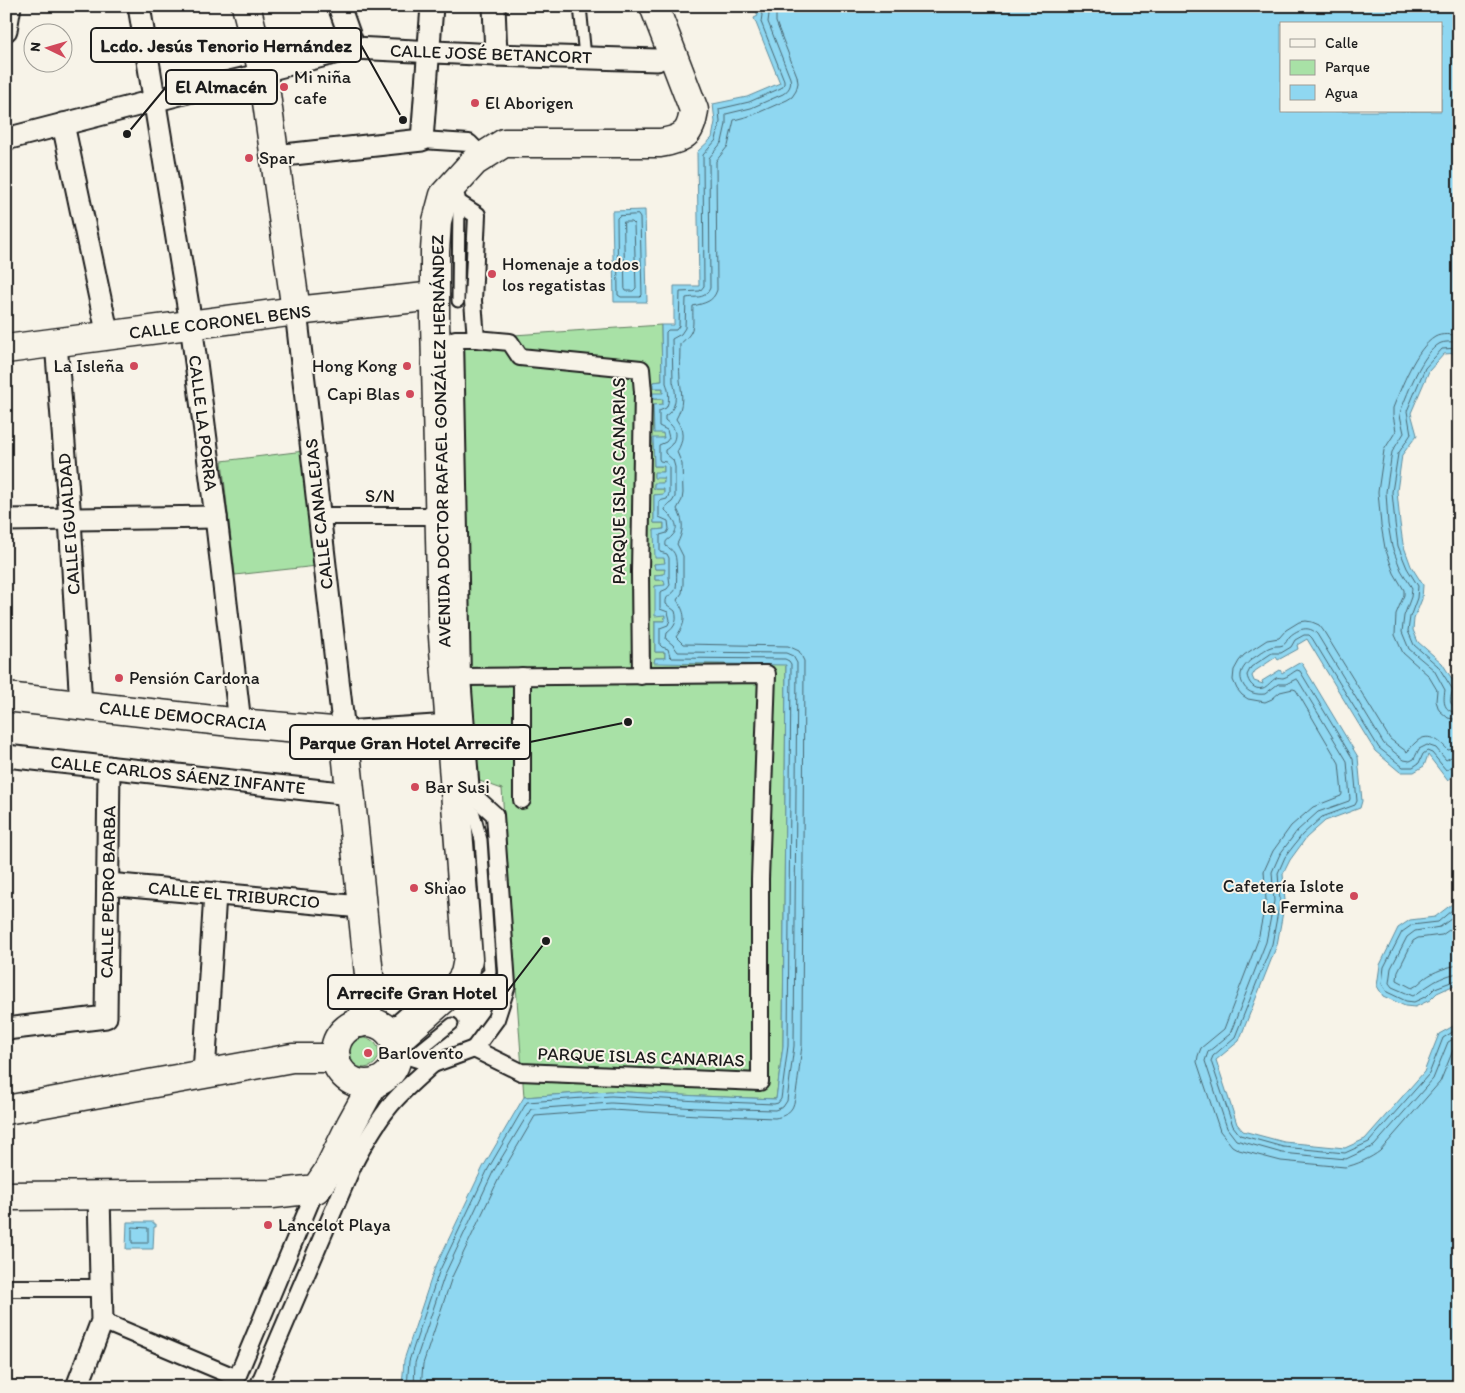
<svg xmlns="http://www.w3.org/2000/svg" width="1465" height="1393" font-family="Itim,sans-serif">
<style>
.green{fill:#a8e1a6;stroke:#627e61}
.water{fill:#8fd7f1;stroke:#618c9c;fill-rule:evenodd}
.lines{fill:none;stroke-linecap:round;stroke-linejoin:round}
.shore{stroke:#4a6771;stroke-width:1}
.service-casing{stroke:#1c1c1c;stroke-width:15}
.pedestrian-casing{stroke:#1c1c1c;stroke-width:20}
.minor-casing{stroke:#1c1c1c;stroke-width:25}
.tertiary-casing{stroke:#1c1c1c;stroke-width:31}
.secondary-casing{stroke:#1c1c1c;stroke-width:31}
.service{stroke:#f7f3e8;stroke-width:11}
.pedestrian{stroke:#f7f3e8;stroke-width:16}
.minor{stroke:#f7f3e8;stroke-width:21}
.tertiary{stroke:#f7f3e8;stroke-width:28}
.secondary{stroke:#f7f3e8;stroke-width:28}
.poi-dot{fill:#d1495b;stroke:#f7f3e8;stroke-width:2}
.labels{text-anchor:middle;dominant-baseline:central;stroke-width:4;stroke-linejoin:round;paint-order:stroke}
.street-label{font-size:18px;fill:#1c1c1c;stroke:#f7f3e8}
.poi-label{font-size:18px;fill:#1c1c1c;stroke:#f7f3e8;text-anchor:start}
.leader{fill:none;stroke:#1c1c1c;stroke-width:2}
.callout-dot{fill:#1c1c1c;stroke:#f7f3e8;stroke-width:2}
.callout{fill:#f7f3e8;stroke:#1c1c1c;stroke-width:2}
.callout-label{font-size:19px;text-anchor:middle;font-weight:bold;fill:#1c1c1c}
</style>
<rect width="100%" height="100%" fill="#f7f3e8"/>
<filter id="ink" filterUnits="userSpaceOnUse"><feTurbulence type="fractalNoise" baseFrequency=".02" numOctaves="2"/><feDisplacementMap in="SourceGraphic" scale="10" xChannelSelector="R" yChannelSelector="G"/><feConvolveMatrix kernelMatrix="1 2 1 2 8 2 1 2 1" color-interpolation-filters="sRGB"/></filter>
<g filter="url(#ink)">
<g class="green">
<path d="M 661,325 L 662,381 L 653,382 L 653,388 L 663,388 L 663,393 L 654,399 L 663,399 L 663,405 L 653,405 L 654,432 L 663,433 L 664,438 L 653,439 L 654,466 L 664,466 L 664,472 L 654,473 L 654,477 L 664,478 L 664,483 L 654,484 L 654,489 L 664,489 L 664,495 L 654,495 L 654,523 L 664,523 L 664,529 L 654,530 L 664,558 L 665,564 L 654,564 L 655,569 L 665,569 L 665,574 L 655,575 L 655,580 L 665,580 L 665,586 L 655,586 L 665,615 L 665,621 L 655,621 L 655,652 L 665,652 L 665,658 L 656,658 L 654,662 L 786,664 L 783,1046 L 776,1099 L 699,1096 L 610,1091 L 524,1097 L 502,789 L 474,779 L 455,339 Z"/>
<path d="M 304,451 L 317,566 L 235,575 L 222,461 Z"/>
<circle cx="364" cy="1053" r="15"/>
</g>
<g class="water">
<path d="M 754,6 L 1459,6 L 1459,353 L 1444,354 L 1429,371 L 1411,413 L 1417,435 L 1402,455 L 1397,491 L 1400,523 L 1403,544 L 1411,566 L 1423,585 L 1422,599 L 1414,619 L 1413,630 L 1418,642 L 1442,663 L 1459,690 L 1454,699 L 1459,703 L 1459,764 L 1448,781 L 1428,755 L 1424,766 L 1414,772 L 1400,772 L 1375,751 L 1307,639 L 1297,645 L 1298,649 L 1278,660 L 1276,657 L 1255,671 L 1252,676 L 1254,681 L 1263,684 L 1262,681 L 1280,670 L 1282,673 L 1301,662 L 1358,757 L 1362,801 L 1360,808 L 1325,821 L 1306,838 L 1290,860 L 1283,874 L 1285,901 L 1277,945 L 1239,1041 L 1216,1060 L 1237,1124 L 1243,1131 L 1284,1142 L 1345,1148 L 1365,1139 L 1424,1072 L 1439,1034 L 1459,1023 L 1459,1387 L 402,1387 L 404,1360 L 434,1270 L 483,1167 L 524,1097 L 610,1091 L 699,1096 L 776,1099 L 783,1046 L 786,665 L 654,663 L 655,658 L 665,658 L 665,652 L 655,652 L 655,621 L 665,621 L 665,615 L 655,616 L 655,586 L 665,585 L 664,580 L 655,580 L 655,575 L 664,574 L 665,569 L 655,569 L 654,564 L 665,563 L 664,558 L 655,558 L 654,530 L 664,529 L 664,523 L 654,523 L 654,495 L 664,494 L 664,489 L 654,489 L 654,483 L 664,483 L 664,478 L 654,478 L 654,472 L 664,472 L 664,466 L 654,466 L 653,438 L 664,438 L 663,433 L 654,433 L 653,405 L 663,404 L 663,399 L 653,399 L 653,393 L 663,393 L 663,388 L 653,388 L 653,382 L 662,381 L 661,325 L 674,325 L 674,286 L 699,286 L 697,152 L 712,138 L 715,122 L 713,104 L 747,97 L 780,83 L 754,18 L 758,16 ZM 1281,24 L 1441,24 L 1441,111 L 1281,111 Z"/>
<path d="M 645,210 L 647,302 L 614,302 L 612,211 Z"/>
<path d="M 1459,896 L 1459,983 L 1437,993 L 1430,1000 L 1415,1007 L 1405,1006 L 1383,996 L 1377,986 L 1380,965 L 1398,928 L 1410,920 L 1435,917 L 1452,904 Z"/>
<path d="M 127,1222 L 154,1222 L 154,1224 L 156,1224 L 156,1227 L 154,1227 L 153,1249 L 126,1249 Z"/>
</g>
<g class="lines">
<g class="shore">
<path d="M 638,215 L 640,218 L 642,295 L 640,297 L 621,297 L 618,295 L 617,218 L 619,216 Z"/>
<path d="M 624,222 L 632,222 L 634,224 L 636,288 L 633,291 L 626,291 L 625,289 Z"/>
<path d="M 1459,335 C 1451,335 1442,333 1435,337 C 1416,348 1401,388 1393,408 L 1393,415 L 1396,431 L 1384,450 L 1378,492 L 1381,525 L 1385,548 L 1394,573 L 1404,590 L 1404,595 L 1396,614 L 1395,635 L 1403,653 L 1428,675 L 1437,690 L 1436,701 L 1439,710 L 1448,718 L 1459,720"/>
<path d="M 1459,342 C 1453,342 1444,341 1439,344 C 1422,354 1408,392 1401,410 L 1400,415 L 1404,433 L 1392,452 L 1386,492 L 1388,524 L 1392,547 L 1401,570 L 1412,588 L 1411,597 L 1404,616 L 1402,632 L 1409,649 L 1434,670 L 1445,690 C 1443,702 1443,712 1459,713"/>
<path d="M 1459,348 L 1442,349 L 1425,368 L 1407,411 L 1411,434 L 1398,454 L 1392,492 L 1395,523 L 1398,546 L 1407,568 L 1418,586 L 1417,598 L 1410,617 L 1408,631 L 1414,645 L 1438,666 L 1453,690 C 1451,697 1446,706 1459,707"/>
<path d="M 1459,748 L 1448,750 C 1439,740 1427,731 1415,743 C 1411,746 1410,750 1407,752 L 1390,739 L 1323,630 L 1319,625 L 1312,622 L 1306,621 L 1299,622 L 1286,630 L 1279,638 L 1267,640 L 1244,655 L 1239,661 L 1234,670 L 1233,680 L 1237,689 L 1242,695 L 1248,699 L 1265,702 L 1272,699 L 1280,692 L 1293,689 L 1296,690 L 1339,763 L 1342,794 L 1341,796 L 1313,807 L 1291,826 L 1273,851 L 1264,871 L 1266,900 L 1258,940 L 1224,1029 L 1201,1048 L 1198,1056 L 1197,1062 L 1220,1131 L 1232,1146 L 1239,1150 L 1281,1161 L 1345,1167 C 1356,1165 1371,1158 1380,1151 L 1440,1082 L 1454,1048 L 1459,1044"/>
<path d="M 1459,756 L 1453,756 L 1446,760 L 1436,748 L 1427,745 L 1419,749 L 1414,759 L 1410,761 L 1404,760 L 1384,744 L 1317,634 C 1309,625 1298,629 1290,636 C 1286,640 1287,643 1283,645 C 1279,647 1275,645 1271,647 C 1267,648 1262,652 1258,655 C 1247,662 1235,672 1244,686 C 1248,693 1257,695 1265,694 L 1278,684 L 1286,684 L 1296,679 L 1298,680 L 1347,761 L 1350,799 L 1349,801 L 1318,812 L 1297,831 L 1280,854 L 1272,872 L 1274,901 L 1266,942 L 1230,1034 L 1208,1052 L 1205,1061 L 1227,1128 L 1236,1140 L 1282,1153 L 1346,1159 L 1374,1146 L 1433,1079 L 1448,1042 L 1459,1036"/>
<path d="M 1459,762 L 1454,763 L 1449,769 L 1446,770 L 1432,753 L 1427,751 L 1423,754 L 1419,763 L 1413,767 L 1403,767 L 1379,748 L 1312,638 L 1309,635 L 1304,635 L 1295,640 L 1291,647 L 1281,653 L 1272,653 L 1251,667 L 1247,675 C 1248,682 1254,691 1263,688 C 1267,687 1271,681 1276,678 C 1278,677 1281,678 1283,678 C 1288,677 1293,672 1297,670 L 1300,671 L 1353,759 L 1357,801 L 1355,805 L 1322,817 L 1302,835 L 1285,857 L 1278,873 L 1280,901 L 1272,944 L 1235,1037 L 1213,1056 L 1211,1061 L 1233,1126 L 1240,1135 L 1283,1147 L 1345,1153 L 1369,1142 L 1429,1074 L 1443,1038 L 1459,1028"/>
<path d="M 1459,904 L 1438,922 L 1412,925 L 1402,932 L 1384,967 L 1382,984 L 1387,992 L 1406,1001 L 1414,1002 L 1427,996 L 1435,988 L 1459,979"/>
<path d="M 1459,913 L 1440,927 L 1415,931 L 1407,937 L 1391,968 L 1389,983 L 1392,987 L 1413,996 C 1420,992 1424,988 1431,984 C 1438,979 1450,974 1459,973"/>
<path d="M 1459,923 L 1442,935 L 1418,938 L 1413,941 L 1398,971 L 1397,980 L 1412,988 C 1418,985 1420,982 1425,978 C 1433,972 1449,966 1459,965"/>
<path d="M 133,1227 L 148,1228 L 148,1243 L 132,1243 L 132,1229 Z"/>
<path d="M 407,1387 L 409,1361 L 439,1272 L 488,1169 L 527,1102 L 611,1096 L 699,1101 L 774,1104 L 778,1103 L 781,1099 L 788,1046 L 791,664 L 789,661 L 785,659 L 672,658 L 670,656 L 668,649 L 662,647 L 660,645 L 660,628 L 668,625 L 670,620 L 668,612 L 660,609 L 660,592 L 667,589 L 670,585 L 669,577 L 669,558 L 667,554 L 660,552 L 660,535 L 667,533 L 669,529 L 668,521 L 659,517 L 659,501 L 667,499 L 669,494 L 669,466 L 666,462 L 660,461 L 659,459 L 659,445 L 666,442 L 669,438 L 667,430 L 659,426 L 659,411 L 666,408 C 670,402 669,390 666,383 L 666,332 L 668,330 L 676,330 L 679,326 L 680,292 L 700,291 L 704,286 L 703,155 L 716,140 L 720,122 L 719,109 L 749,102 L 781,88 L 784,84 L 784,80 L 761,22 L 762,15 L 759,6"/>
<path d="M 414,1387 L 415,1363 L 445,1274 L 493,1172 L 531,1109 L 611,1103 L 698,1108 L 775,1110 L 783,1107 L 787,1101 L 794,1046 L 797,663 L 793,656 L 786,653 L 678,652 L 673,645 L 666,639 L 667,633 C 675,627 678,621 675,611 L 666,604 C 665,593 673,597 676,588 C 677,582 677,560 675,555 C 673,550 670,549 666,546 C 665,539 668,541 672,536 C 682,526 672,517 665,510 L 666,506 L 672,502 L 675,497 L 675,467 L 673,460 L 665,453 L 665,450 C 674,445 679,433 671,425 C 669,423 667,422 665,420 L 665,416 C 677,409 677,394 673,382 L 672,339 L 681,334 L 685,328 L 686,298 C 696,296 705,300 710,288 L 709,158 L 722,142 L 726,124 L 726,114 L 751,108 L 783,94 C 789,90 792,85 790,78 L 768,22 L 769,14 L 766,6"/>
<path d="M 421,1387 L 423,1364 L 452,1277 L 500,1176 L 535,1116 L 611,1110 L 698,1115 L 775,1118 C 782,1117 788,1114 792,1108 C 797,1100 800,1058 802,1046 L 804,661 L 799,651 L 788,646 L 683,644 L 676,637 C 686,623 687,615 677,600 L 682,593 L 683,584 L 683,556 L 677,544 C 684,531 684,521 677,509 L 682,500 L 683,493 L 682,464 L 677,452 C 684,440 684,430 676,419 C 684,405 682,395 680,380 C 679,369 680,356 680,344 C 697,330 692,326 693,306 C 705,303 713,302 717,290 L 716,161 L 728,146 L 734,120 L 753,115 L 787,100 L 792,97 L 796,91 L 798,83 L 797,76 L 776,22 L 776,13 L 774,6"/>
</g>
<g class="service-casing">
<g id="service">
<path d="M 580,6 L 585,57"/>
<path d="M 458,301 L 459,197"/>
<path d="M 461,986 L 479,983 L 490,972 L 481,840 L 474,814 L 462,799"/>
<path d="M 382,1026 L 394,1023 L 432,989"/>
<path d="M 397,1061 L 411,1057 L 452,1024"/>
</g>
</g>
<g class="pedestrian-casing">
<g id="pedestrian">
<path d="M 422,140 L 469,143 L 482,156"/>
<path d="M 458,203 L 477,215 L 473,301 L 476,339 L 510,342 L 520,357 L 641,369 L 643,392 L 640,572 L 641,676"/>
<path d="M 319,516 L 441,516"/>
<path d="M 462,677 L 767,674 L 760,879 L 760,1082 L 521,1072 L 474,1049"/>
<path d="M 522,800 L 522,676"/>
<path d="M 474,1049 L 496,1019 L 507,985 L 495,815 L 471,793 L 462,677 L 455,339 L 476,339"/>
<path d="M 411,1057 L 433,1064 L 474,1049"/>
<path d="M 6,1288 L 101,1288"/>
<path d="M 102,1321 L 237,1378"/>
<path d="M 233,1387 L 316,1189"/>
<path d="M 258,1387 L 353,1165 C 363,1146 373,1128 386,1111 C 399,1093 417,1079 433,1064"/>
</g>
</g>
<g class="minor-casing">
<g id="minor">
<path d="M 139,6 L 191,324 L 216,517 L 240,723"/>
<path d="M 339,6 L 354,48"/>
<path d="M 494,6 L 496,55"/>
<path d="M 6,30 L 10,6"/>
<path d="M 63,124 L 108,336"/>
<path d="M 6,139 L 188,92 L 251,77 L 271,69 L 354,48 L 496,55 L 657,60"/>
<path d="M 275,156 L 422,140 L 432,6"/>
<path d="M 296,311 L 344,732 L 450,725"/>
<path d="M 56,343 L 70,519 L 81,706"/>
<path d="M 6,520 L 216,517"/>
<path d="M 6,756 L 350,794"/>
<path d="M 108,884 L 361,907"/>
<path d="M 6,1029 L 106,1017 L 109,767"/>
<path d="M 204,1074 L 215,893"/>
<path d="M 77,1387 L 102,1321 L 99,1195"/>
</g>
</g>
<g class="tertiary-casing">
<g id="tertiary">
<path d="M 246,6 L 263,73 L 296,311"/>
<path d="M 6,349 L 296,311 L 435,296"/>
<path d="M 6,697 L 240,723 L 344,732 L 371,994 L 369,1003 L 360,1023"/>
<path d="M 6,1110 L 292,1058 L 336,1058"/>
</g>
</g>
<g class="secondary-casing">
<g id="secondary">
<circle cx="366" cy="1053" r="31"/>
<path d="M 395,1042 L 457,987 L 465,974 L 468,959 L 442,624 L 435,321 L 435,251 L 437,221 L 444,195 L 474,162 L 504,143 L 660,143 C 684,139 691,134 694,110 L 654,6"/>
<path d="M 6,1196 L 272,1194 L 316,1189 L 327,1173 L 351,1124 L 373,1084"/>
</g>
</g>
<use href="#service" class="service"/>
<use href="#pedestrian" class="pedestrian"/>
<use href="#minor" class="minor"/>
<use href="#tertiary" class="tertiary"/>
<use href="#secondary" class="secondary"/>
</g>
</g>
<g class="poi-dot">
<circle cx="284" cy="87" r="5"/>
<circle cx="475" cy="103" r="5"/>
<circle cx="249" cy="158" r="5"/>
<circle cx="492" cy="274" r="5"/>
<circle cx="134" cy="366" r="5"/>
<circle cx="407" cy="366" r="5"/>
<circle cx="410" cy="394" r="5"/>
<circle cx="119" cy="678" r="5"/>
<circle cx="415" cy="787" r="5"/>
<circle cx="414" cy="888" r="5"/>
<circle cx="1354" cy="896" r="5"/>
<circle cx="368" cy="1053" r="5"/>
<circle cx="268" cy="1225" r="5"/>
</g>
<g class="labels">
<g class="street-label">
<text transform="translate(491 54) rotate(2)">CALLE JOSÉ BETANCORT</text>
<text transform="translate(220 322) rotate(-7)">CALLE CORONEL BENS</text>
<text transform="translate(203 423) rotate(83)">CALLE LA PORRA</text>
<text transform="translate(441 441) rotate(-91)">AVENIDA DOCTOR RAFAEL GONZÁLEZ HERNÁNDEZ</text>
<text transform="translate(619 481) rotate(-90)">PARQUE ISLAS CANARIAS</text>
<text x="380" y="496">S/N</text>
<text transform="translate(319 514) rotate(-96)">CALLE CANALEJAS</text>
<text transform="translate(69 524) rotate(-94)">CALLE IGUALDAD</text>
<text transform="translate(183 716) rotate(6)">CALLE DEMOCRACIA</text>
<text transform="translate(178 775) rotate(6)">CALLE CARLOS SÁENZ INFANTE</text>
<text transform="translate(108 892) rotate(-89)">CALLE PEDRO BARBA</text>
<text transform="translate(234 895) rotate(5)">CALLE EL TRIBURCIO</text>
<text transform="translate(641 1057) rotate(2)">PARQUE ISLAS CANARIAS</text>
</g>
<g class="poi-label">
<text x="294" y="77">Mi niña<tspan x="294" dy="21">cafe</tspan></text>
<text x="485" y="103">El Aborigen</text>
<text x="259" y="158">Spar</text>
<text x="502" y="264">Homenaje a todos<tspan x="502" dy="21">los regatistas</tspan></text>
<text x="124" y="366" text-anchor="end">La Isleña</text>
<text x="397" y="366" text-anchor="end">Hong Kong</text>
<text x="400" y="394" text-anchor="end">Capi Blas</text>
<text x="129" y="678">Pensión Cardona</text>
<text x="425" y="787">Bar Susi</text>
<text x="1344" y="886" text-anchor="end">Cafetería Islote<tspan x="1344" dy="21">la Fermina</tspan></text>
<text x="424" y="888">Shiao</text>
<text x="378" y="1053">Barlovento</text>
<text x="278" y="1225">Lancelot Playa</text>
</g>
</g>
<path class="leader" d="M403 120L361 45M127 134L166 87M628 722L530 742M546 941L507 992"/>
<g class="callout-dot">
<circle cx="403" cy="120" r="5"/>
<circle cx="127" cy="134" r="5"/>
<circle cx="628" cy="722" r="5"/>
<circle cx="546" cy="941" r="5"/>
</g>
<g class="callout">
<rect x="91" y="28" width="270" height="34" rx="5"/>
<rect x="166" y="70" width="111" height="34" rx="5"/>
<rect x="290" y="725" width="240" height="34" rx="5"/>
<rect x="328" y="975" width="179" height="34" rx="5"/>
</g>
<g class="callout-label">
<text x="226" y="52">Lcdo. Jesús Tenorio Hernández</text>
<text x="221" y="93">El Almacén</text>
<text x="410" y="749">Parque Gran Hotel Arrecife</text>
<text x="417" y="999">Arrecife Gran Hotel</text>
</g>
<rect width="1465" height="1393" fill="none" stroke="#f7f3e8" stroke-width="25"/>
<rect x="12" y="12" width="1440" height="1368" fill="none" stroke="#1c1c1c" stroke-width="2" filter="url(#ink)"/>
<rect x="1280" y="22" width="162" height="90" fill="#f7f3e8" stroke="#9f9d96"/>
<rect x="1290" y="39" width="25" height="8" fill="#f7f3e8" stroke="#9f9d96"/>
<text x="1325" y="48" font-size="15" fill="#1c1c1c">Calle</text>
<rect x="1290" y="60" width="25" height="15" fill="#a8e1a6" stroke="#9f9d96"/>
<text x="1325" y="72" font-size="15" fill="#1c1c1c">Parque</text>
<rect x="1290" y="85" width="25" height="15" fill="#8fd7f1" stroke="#9f9d96"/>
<text x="1325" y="98" font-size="15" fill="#1c1c1c">Agua</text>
<g transform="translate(48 48) rotate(275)"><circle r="24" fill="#f7f3e8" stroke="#9f9d96"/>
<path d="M0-4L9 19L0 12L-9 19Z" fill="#d1495b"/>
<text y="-8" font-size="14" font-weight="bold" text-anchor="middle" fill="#1c1c1c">N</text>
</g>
</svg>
